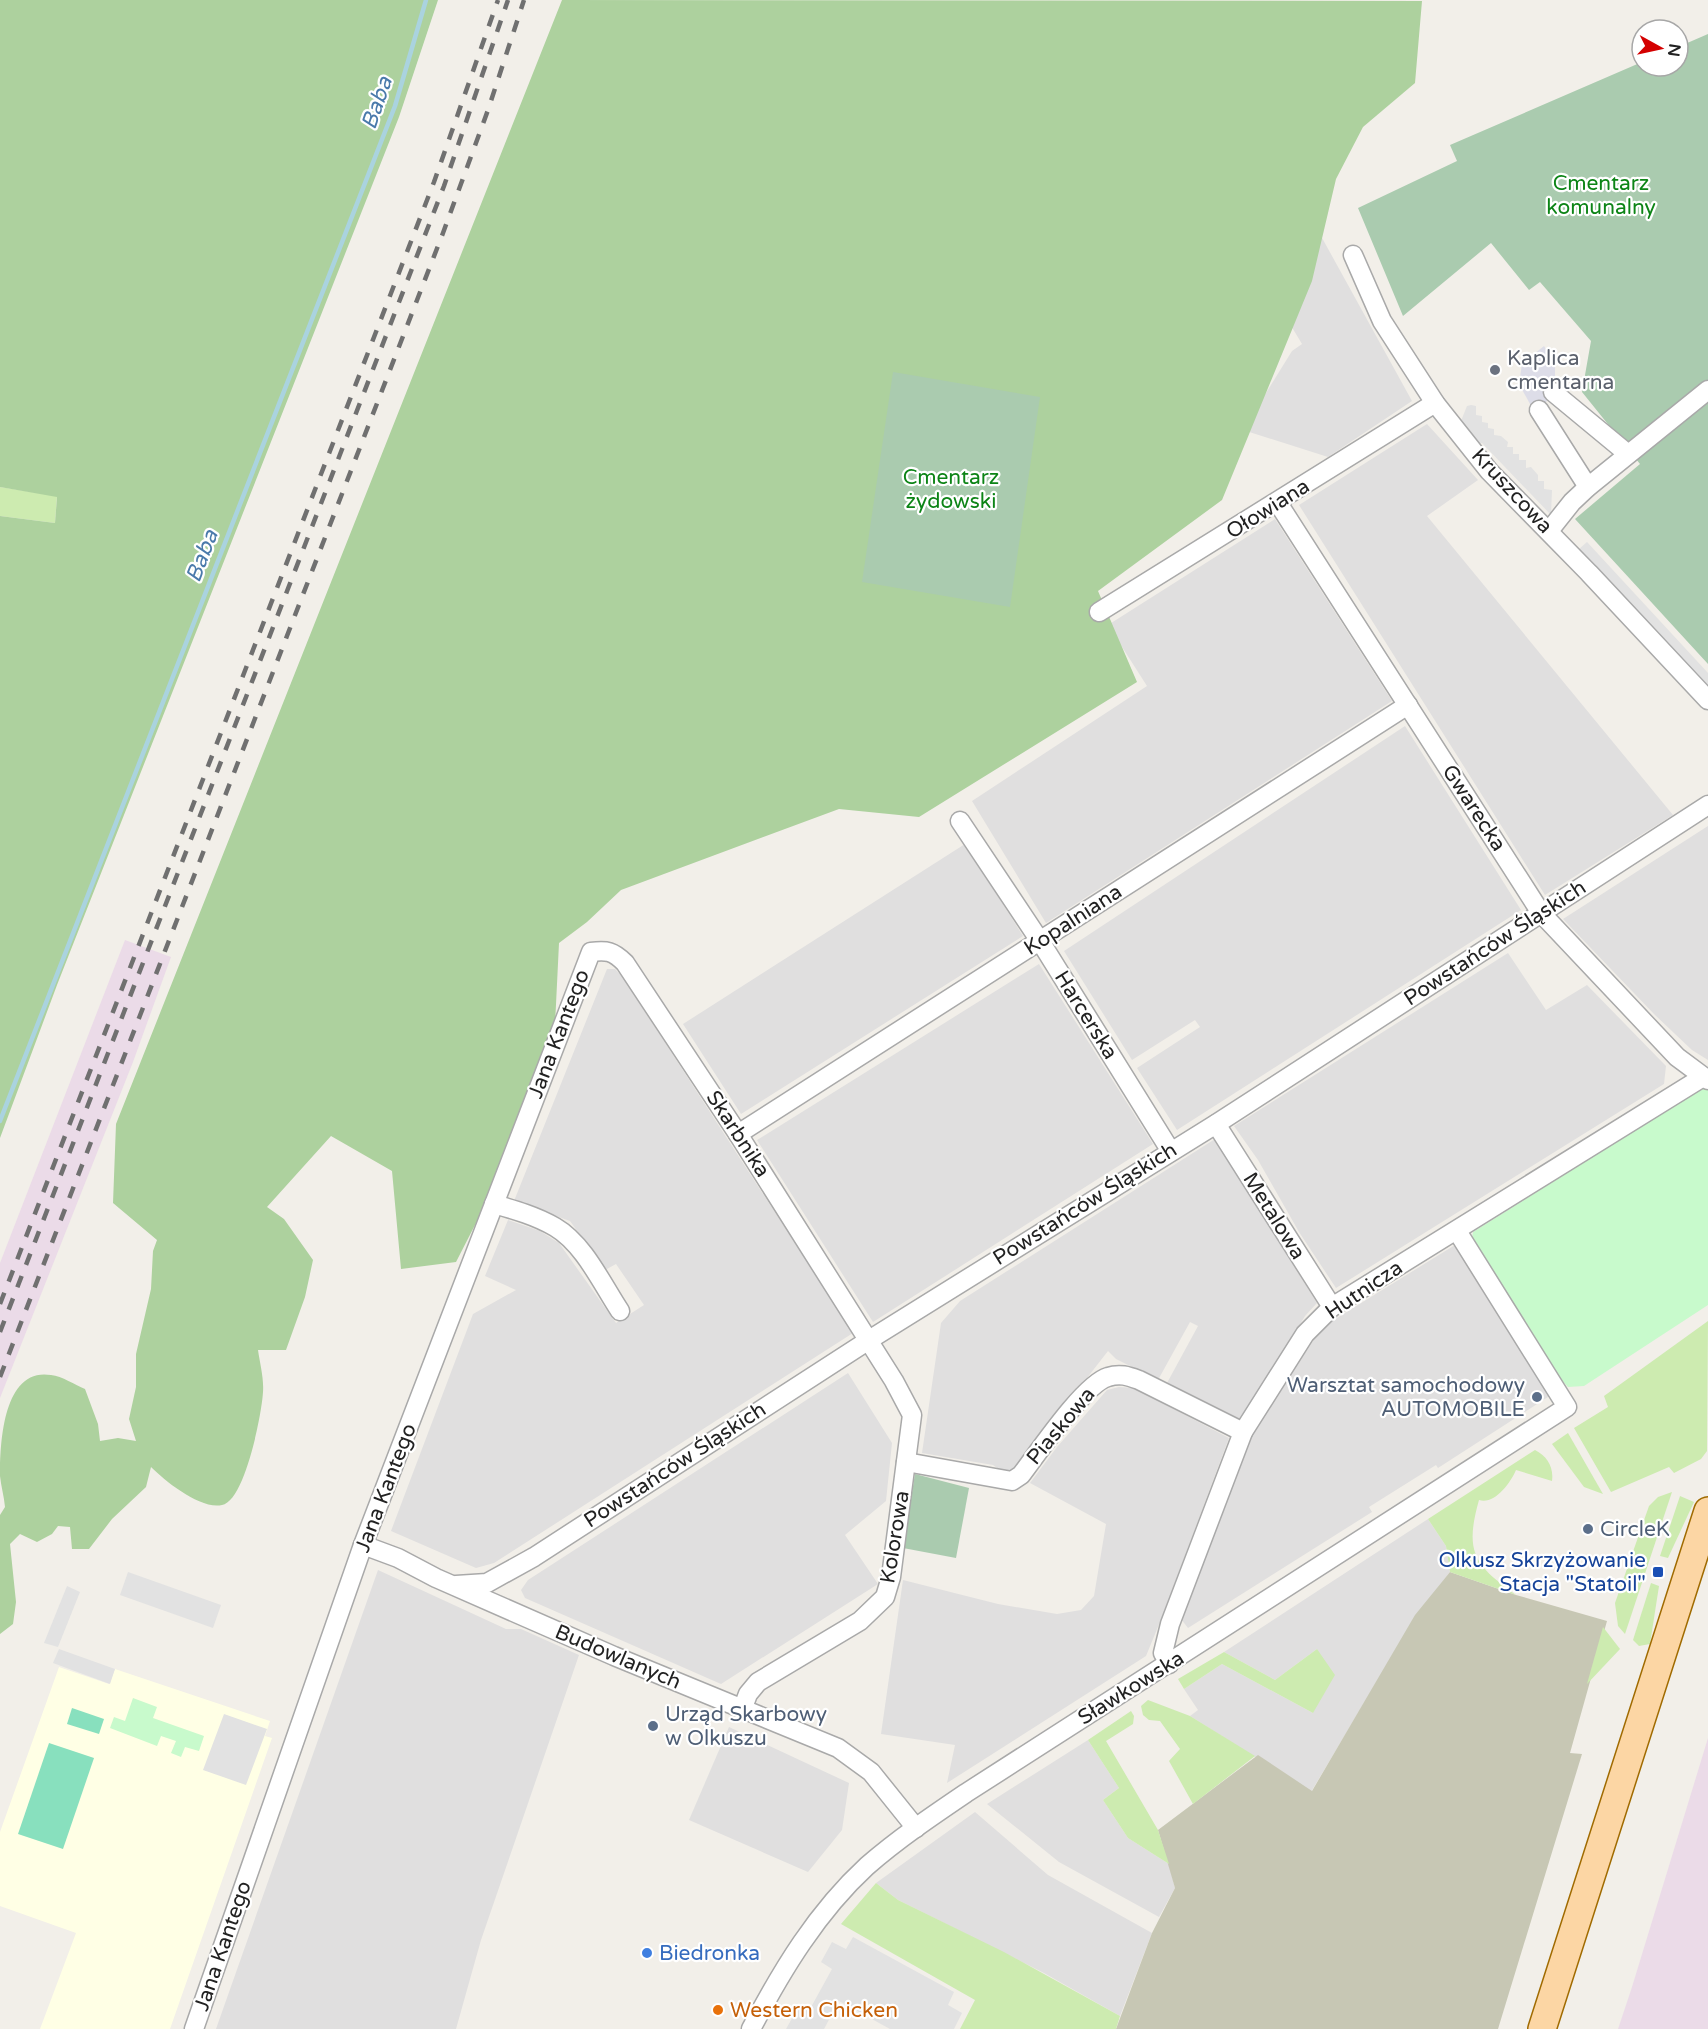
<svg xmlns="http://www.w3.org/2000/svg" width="1708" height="2029" font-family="'Varela Round',sans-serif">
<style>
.residential{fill:#e0dfdf}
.industrial{fill:#ebdbe8}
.education{fill:#ffffe5}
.construction{fill:#c7c7b4}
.grass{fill:#cdebb0}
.forest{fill:#add19e}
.cemetery{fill:#aacbaf}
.park{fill:#c8facc}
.pitch{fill:#88e0be}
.parking{fill:#e2e2e2}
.plaza{fill:#dddde8}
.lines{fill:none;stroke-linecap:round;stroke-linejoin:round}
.stream{stroke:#aad3df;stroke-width:4.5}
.street-casing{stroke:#a9a9a9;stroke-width:21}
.primary-casing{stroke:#a06b00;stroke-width:30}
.street{stroke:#fff;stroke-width:18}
.primary{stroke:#fcd6a4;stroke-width:27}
.rail{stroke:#707070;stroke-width:4.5;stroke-dasharray:12 12;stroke-linecap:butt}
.worship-dot{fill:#6b7280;stroke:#fff;stroke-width:2}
.service-dot{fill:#5c6f8a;stroke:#fff;stroke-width:2}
.transit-dot{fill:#1a4fb4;stroke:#fff;stroke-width:2}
.shop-dot{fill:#3f7fe0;stroke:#fff;stroke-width:2}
.food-dot{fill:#e8710a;stroke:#fff;stroke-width:2}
.labels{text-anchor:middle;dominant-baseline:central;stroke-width:4.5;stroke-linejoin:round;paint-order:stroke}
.park-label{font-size:21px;fill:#0c8416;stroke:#fff}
.worship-label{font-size:21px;fill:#5b616d;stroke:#fff;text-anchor:start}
.street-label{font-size:21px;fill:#222;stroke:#fff}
.service-label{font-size:21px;fill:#4e5e75;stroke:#fff;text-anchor:start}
.transit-label{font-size:21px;fill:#164399;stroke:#fff;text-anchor:end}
.shop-label{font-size:21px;fill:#366cbe;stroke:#fff;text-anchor:start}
.food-label{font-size:21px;fill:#c56008;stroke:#fff;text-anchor:start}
.water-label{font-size:22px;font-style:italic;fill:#4a7aab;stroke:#fff}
</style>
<rect width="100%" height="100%" fill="#f2efe9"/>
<g class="residential">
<path d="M 1305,207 L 1412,401 L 1328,457 L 1243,430 L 1292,351 L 1302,344 L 1243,246 Z"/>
<path d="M 1427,424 L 1478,480 L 1427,516 L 1673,815 L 1545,895 L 1299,505 Z"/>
<path d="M 1275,519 L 1392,701 L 1046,923 L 972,801 L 1147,686 L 1108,625 Z"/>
<path d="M 1405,726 L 1521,910 L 1177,1130 L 1137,1068 L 1200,1027 L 1195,1020 L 1132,1060 L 1064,951 Z"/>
<path d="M 1708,826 L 1708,1060 L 1692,1050 L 1655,1015 L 1563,919 Z"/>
<path d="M 965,844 L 1023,936 L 741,1114 L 683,1024 Z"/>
<path d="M 1508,953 L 1546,1010 L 1587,985 L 1666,1066 L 1664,1084 L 1336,1288 L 1299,1232 L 1258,1160 L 1234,1126 Z"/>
<path d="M 1039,964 L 1153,1144 L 873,1322 L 757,1140 Z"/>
<path d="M 607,969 L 615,969 L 622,976 L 853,1333 L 494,1563 L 476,1568 L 391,1531 L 473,1314 L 516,1290 L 485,1276 L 508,1220 L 540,1231 L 559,1243 L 616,1323 L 644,1305 L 616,1264 L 605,1270 L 570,1221 L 514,1201 Z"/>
<path d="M 1215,1139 L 1317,1303 L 1305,1316 L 1241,1422 L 1167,1383 L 1198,1326 L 1190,1322 L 1158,1380 L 1116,1359 L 1108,1351 L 1010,1477 L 993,1465 L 922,1453 L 941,1323 L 960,1301 Z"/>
<path d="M 1455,1245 L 1551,1395 L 1438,1468 L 1436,1465 L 1369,1507 L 1372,1512 L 1188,1628 L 1181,1619 L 1255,1428 L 1315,1338 L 1332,1321 Z"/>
<path d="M 848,1373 L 892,1443 L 886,1501 L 845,1535 L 878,1584 L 721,1684 L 525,1598 L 521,1590 L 528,1580 Z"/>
<path d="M 1119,1387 L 1134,1388 L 1229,1438 L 1160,1622 L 1146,1656 L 947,1783 L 955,1745 L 881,1734 L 903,1580 L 998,1604 L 1057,1614 L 1081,1610 L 1094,1596 L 1106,1524 L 1030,1483 L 1057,1447 L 1107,1390 Z"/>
<path d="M 1428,1519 L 1446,1546 L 1450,1572 L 1416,1616 L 1311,1792 L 1190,1716 L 1198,1710 L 1184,1689 L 1222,1664 L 1313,1713 L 1317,1649 L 1275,1680 L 1224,1652 Z"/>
<path d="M 378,1570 L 506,1629 L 521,1629 L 579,1655 L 481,1940 L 456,2029 L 216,2029 Z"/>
<path d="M 729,1727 L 849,1783 L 842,1830 L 808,1872 L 689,1820 Z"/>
<path d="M 1088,1740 L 1119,1788 L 1103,1800 L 1128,1838 L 1169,1864 L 1175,1888 L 1159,1917 L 1059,1862 L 987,1804 Z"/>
<path d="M 975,1812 L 1048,1875 L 1152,1933 L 1120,2016 L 1044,1973 L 898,1900 L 876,1883 Z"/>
</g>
<g class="industrial">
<path d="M 125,940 L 171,957 L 133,1062 L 0,1398 L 0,1263 Z"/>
<path d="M 1708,1738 L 1708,2029 L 1618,2029 L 1632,1987 Z"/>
</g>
<path class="education" d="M 59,1667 L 109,1684 L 115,1669 L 270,1721 L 265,1736 L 272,1738 L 170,2029 L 40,2029 L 76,1933 L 0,1906 L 0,1832 Z"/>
<path class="construction" d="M 1450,1572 L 1516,1595 L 1607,1621 L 1570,1753 L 1582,1754 L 1498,2029 L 1116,2029 L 1152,1933 L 1175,1888 L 1158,1830 L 1258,1755 L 1312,1791 L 1415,1615 Z"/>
<g class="grass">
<path d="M 0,487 L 57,496 L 55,523 L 0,516 Z"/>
<path d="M 1708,1321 L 1707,1451 L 1701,1459 L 1674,1473 L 1669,1467 L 1611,1492 L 1574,1428 L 1608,1407 L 1604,1396 Z"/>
<path d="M 1568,1433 L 1603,1494 L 1584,1487 L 1552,1444 Z"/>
<path d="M 1535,1450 C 1547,1456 1554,1467 1552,1481 L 1516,1470 C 1510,1484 1494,1505 1479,1500 C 1464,1553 1475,1565 1516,1595 L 1450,1572 L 1446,1546 L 1428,1519 Z"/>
<path d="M 1672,1492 L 1625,1634 L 1618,1626 L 1615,1603 L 1649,1506 L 1658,1497 Z"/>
<path d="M 1680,1496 L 1694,1502 L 1668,1558 L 1660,1556 Z"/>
<path d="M 1651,1583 L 1659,1586 L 1650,1644 L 1639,1646 L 1633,1640 Z"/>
<path d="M 1603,1627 L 1620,1649 L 1587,1684 Z"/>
<path d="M 1317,1649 L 1335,1675 L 1313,1713 L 1222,1664 L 1184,1689 L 1178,1679 L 1224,1652 L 1275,1680 Z"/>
<path d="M 1148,1700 L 1190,1716 L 1255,1756 L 1193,1804 L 1169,1761 L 1180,1749 L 1160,1721 L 1149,1720 L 1143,1715 L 1141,1706 Z"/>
<path d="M 1131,1711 L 1134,1716 L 1133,1724 L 1106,1741 L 1158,1830 L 1169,1864 L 1128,1838 L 1103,1800 L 1119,1788 L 1088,1740 Z"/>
<path d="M 876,1883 L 898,1900 L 1004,1952 L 1120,2016 L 1116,2029 L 960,2029 L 975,2000 L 841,1924 Z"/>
</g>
<g class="forest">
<path d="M 0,0 L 438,0 L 399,117 L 57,985 L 0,1138 L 0,516 L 55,523 L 57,497 L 0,487 Z"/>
<path d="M 562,0 L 1422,1 L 1415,83 L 1363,127 L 1336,179 L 1312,281 L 1222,500 L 1098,591 L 1137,682 L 919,817 L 839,809 L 621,890 L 587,922 L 559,943 L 555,1025 L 494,1188 L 456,1262 L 401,1269 L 392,1171 L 331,1136 L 267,1207 L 284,1219 L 313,1260 L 305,1297 L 286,1350 L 258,1350 C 260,1364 264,1378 263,1392 C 262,1413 245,1501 222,1505 C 201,1510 165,1481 151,1467 L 146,1487 L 112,1519 L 89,1549 L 72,1549 L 70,1527 L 58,1526 L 52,1534 L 37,1542 L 20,1534 L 10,1544 L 16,1602 L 13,1624 L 0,1634 L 0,1515 L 5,1507 C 4,1496 1,1486 0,1476 C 0,1443 3,1367 51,1375 C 62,1376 75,1385 85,1389 L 98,1424 L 100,1441 L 118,1438 L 136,1441 L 129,1419 L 136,1387 L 136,1354 L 151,1289 L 153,1251 L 157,1240 L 113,1203 L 116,1124 Z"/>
</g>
<g class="cemetery">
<path d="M 1708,34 L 1708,664 L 1575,519 L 1640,464 L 1582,392 L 1591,341 L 1540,282 L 1529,290 L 1491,243 L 1403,316 L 1358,208 L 1457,161 L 1450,145 L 1642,62 L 1642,66 L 1678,66 L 1678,47 Z"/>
<path d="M 893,372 L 1040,397 L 1010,607 L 862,582 Z"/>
<path d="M 915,1474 L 969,1488 L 956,1558 L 903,1548 Z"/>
</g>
<g class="park">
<path d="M 1708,1088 L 1708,1305 L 1584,1386 L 1568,1387 L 1558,1376 L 1472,1239 L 1473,1232 L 1699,1090 Z"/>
<path d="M 133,1698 L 157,1707 L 153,1718 L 204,1736 L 199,1751 L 185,1747 L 181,1757 L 171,1753 L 176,1741 L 161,1736 L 157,1746 L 110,1728 L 114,1717 L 125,1721 Z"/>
</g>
<g class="pitch">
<path d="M 72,1708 L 104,1719 L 99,1734 L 67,1724 Z"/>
<path d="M 49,1743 L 94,1758 L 63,1849 L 18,1834 Z"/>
</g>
<g class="parking">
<path d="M 1471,405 L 1476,406 L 1476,415 L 1482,416 L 1482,422 L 1488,423 L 1488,428 L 1494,429 L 1494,435 L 1501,436 L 1508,442 L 1507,447 L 1513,447 L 1513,454 L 1519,454 L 1519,460 L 1526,460 L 1526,468 L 1531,467 L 1538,475 L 1538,481 L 1544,481 L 1544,489 L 1552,490 L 1551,515 L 1482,443 L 1478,444 L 1461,421 L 1467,406 Z"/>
<path d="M 1587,542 L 1708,673 L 1708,691 L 1578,550 Z"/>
<path d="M 128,1572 L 221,1605 L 213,1628 L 120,1595 Z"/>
<path d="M 67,1586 L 80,1592 L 58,1647 L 44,1643 Z"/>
<path d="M 59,1649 L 115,1669 L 110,1684 L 53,1663 Z"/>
<path d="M 224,1714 L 267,1729 L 246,1785 L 203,1770 Z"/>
<path d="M 853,1937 L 954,1992 L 948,2005 L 962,2013 L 954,2029 L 890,2029 L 839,2001 L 824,2029 L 786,2029 L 800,2004 L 810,2009 L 832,1969 L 821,1962 L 832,1942 L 846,1949 Z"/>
</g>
<path class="plaza" d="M 1544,346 L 1555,364 L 1555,386 L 1551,397 L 1535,413 L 1519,384 L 1522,364 Z"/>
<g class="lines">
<path class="stream" d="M 0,1121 L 395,106 L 426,0"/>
<g class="street-casing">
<g id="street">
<path d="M 1353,255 L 1382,321 L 1435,403 L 1489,471 L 1589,573 L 1708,700"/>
<path d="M 1553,392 L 1628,454"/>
<path d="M 1539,410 L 1588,487"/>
<path d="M 1278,503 L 1541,913 L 1677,1057 L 1708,1080"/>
<path d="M 1549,531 L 1572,502 L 1588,487 L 1708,390"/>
<path d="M 1099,612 L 1435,403"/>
<path d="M 960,821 L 1040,941 L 1170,1150"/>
<path d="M 1216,1124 L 1332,1307"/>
<path d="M 738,1134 L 1408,705"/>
<path d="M 494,1204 C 515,1210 536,1216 555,1227 C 584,1244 602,1284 620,1311"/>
<path d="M 906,1462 L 1012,1481 L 1021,1475 C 1038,1453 1084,1384 1108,1377 C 1120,1373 1128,1376 1139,1380 L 1243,1432"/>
<path d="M 363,1545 L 398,1558 L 436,1578 L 614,1656 L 838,1748 L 871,1772 L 916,1828"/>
<path d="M 456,1585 L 487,1583 L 534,1557 L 869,1340 L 1216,1124 L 1708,805"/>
<path d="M 1169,1664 L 1163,1653 L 1170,1624 L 1243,1432 L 1305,1334 L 1332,1307 L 1703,1077"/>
<path d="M 194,2029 L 363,1545 L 591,952 C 607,950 613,951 625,963 L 738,1134 L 894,1381 L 912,1415 L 891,1577 L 885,1597 L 860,1621 L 758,1682 L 748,1694 L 742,1710"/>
<path d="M 751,2029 C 782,1970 817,1912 867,1866 C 898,1839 932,1816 966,1793 L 1567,1407 L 1457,1231"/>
</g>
</g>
<g class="primary-casing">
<path id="primary" d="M 1542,2029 L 1708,1511"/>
</g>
<use href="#street" class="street"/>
<use href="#primary" class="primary"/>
<g class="rail">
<path d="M 0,1304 L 434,182 L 498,0"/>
<path d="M 0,1332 L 444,186 L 508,0"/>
<path d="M 0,1377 L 443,233 L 488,110 L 524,0"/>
</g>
</g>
<circle class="worship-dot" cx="1495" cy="370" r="6"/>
<g class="service-dot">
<circle cx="1537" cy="1397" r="6"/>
<circle cx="1588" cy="1529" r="6"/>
<circle cx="653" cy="1726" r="6"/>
</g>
<rect class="transit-dot" x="1652" y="1566" width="12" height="12" rx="3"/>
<circle class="shop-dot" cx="647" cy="1953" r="6"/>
<circle class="food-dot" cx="718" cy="2010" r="6"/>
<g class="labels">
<g class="park-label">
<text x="1601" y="183">Cmentarz<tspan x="1601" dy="24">komunalny</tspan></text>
<text x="951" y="477">Cmentarz<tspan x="951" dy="24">żydowski</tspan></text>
</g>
<g class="worship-label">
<text x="1507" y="358">Kaplica<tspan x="1507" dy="24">cmentarna</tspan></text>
</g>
<g class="street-label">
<text transform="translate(1512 491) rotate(47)">Kruszcowa</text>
<text transform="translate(1268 509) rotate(-32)">Ołowiana</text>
<text transform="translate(1474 808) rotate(57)">Gwarecka</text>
<text transform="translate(1073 920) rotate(-33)">Kopalniana</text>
<text transform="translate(1495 943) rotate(-33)">Powstańców Śląskich</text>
<text transform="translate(1086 1015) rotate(58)">Harcerska</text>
<text transform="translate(559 1034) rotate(-69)">Jana Kantego</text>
<text transform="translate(738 1134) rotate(57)">Skarbnika</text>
<text transform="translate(1085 1204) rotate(-32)">Powstańców Śląskich</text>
<text transform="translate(1274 1216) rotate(58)">Metalowa</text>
<text transform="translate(1364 1290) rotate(-34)">Hutnicza</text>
<text transform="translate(1061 1426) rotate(-50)">Piaskowa</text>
<text transform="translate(675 1465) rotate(-33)">Powstańców Śląskich</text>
<text transform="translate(386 1488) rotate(-69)">Jana Kantego</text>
<text transform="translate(895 1537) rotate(-81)">Kolorowa</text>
<text transform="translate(618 1657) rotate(23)">Budowlanych</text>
<text transform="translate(1131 1688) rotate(-32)">Sławkowska</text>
<text transform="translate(223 1946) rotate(-71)">Jana Kantego</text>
</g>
<g class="service-label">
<text x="1525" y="1385" text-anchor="end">Warsztat samochodowy<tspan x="1525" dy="24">AUTOMOBILE</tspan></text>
<text x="1600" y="1529">CircleK</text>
<text x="665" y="1714">Urząd Skarbowy<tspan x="665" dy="24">w Olkuszu</tspan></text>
</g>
<g class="transit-label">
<text x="1646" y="1560">Olkusz Skrzyżowanie<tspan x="1646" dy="24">Stacja "Statoil"</tspan></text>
</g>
<g class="shop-label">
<text x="659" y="1953">Biedronka</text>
</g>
<g class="food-label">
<text x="730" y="2010">Western Chicken</text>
</g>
<g class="water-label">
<text transform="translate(377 103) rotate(-71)">Baba</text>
<text transform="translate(202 556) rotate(-69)">Baba</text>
</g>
</g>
<g transform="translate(1660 48) rotate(98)"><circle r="28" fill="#ffffff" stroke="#a7a7a7" stroke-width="1.5"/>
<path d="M0-4.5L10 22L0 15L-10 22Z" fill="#d40000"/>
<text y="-9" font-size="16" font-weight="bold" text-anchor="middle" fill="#222222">N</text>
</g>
</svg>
